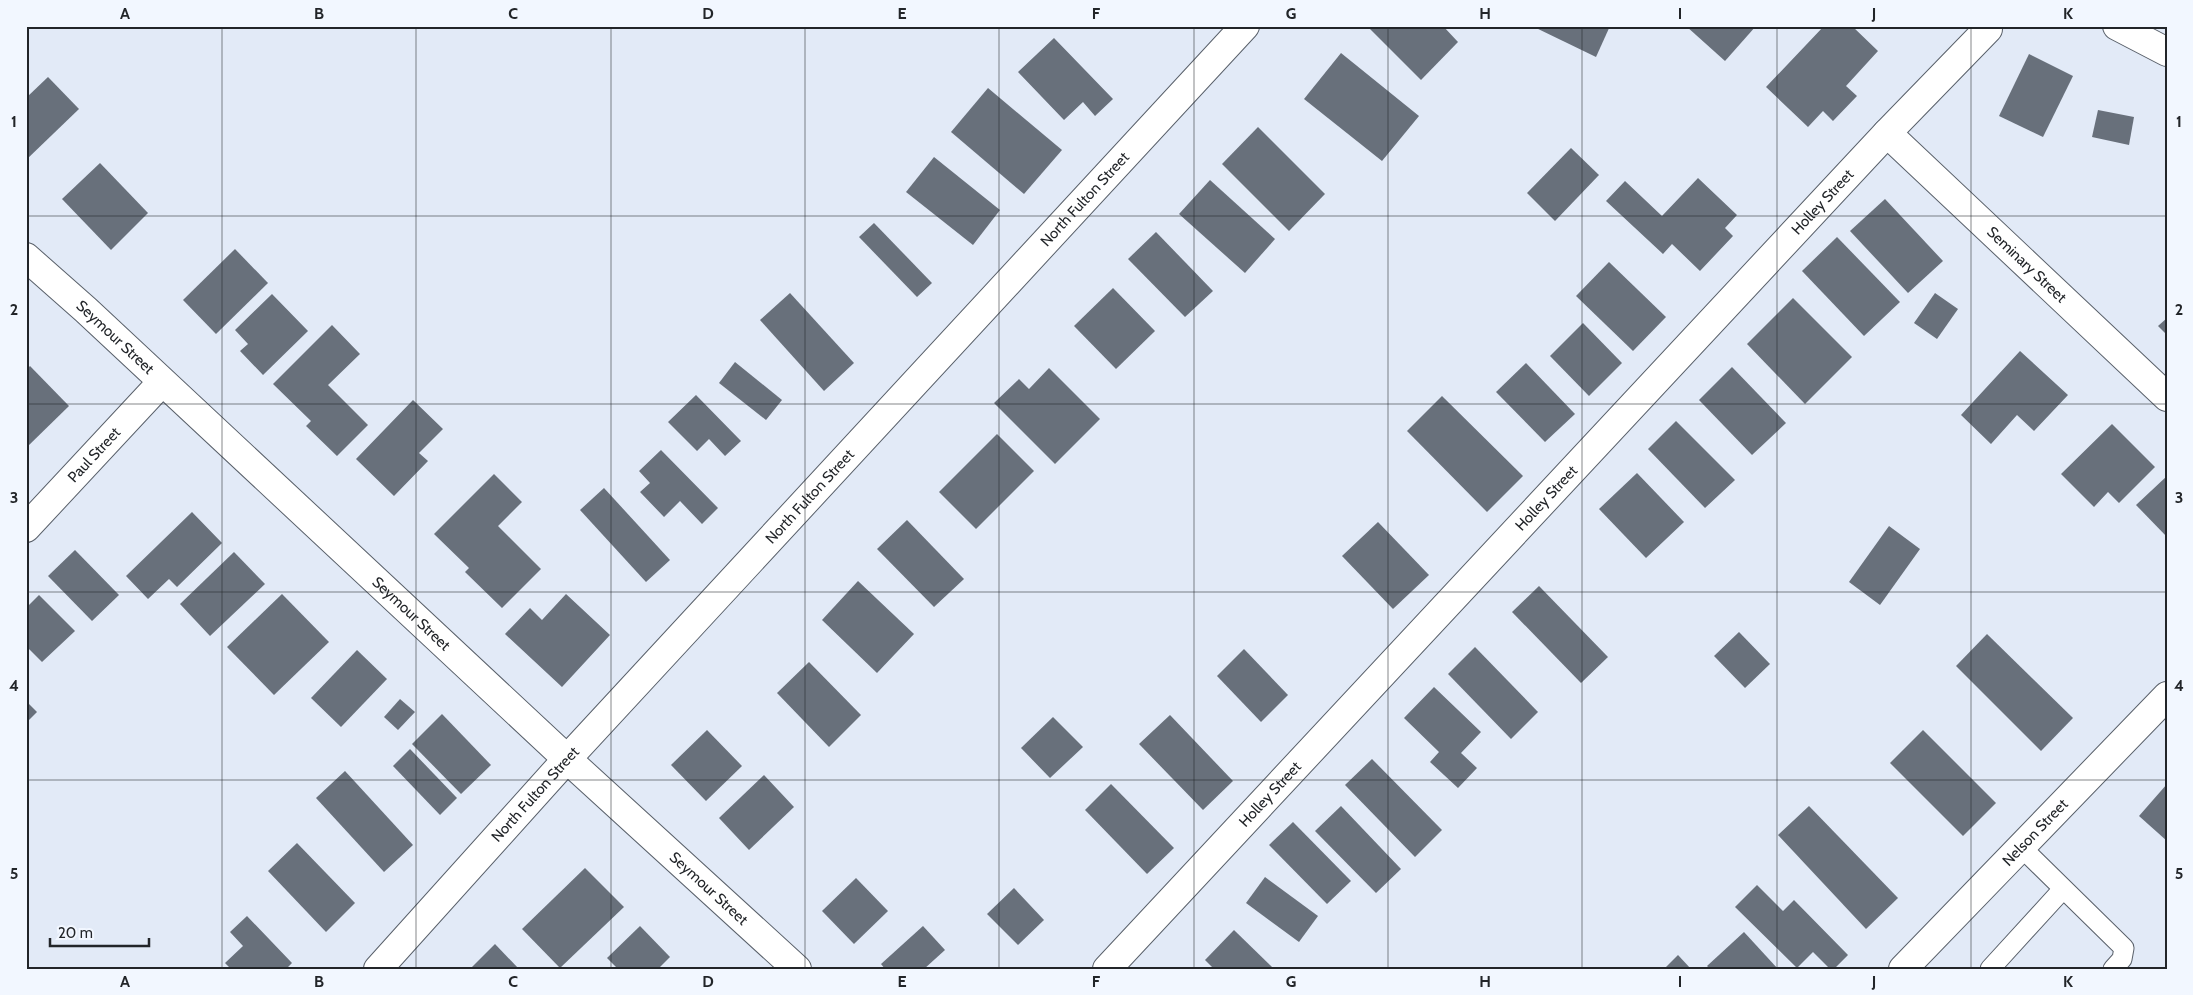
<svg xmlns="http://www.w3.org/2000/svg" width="2193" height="995" font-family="Cabin,sans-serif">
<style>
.building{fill:#68707b}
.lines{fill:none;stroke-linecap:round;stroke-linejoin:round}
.lane-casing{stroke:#59606a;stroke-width:21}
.street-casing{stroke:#59606a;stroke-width:30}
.highway-casing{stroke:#59606a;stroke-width:30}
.lane{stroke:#fff;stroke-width:19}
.street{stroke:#fff;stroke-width:28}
.highway{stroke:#fff;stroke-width:28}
.grid{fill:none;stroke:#222529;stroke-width:1;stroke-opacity:0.55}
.labels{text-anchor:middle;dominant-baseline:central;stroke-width:5;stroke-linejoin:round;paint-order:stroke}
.street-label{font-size:15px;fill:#222529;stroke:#f2f7ff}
.neatline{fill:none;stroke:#222529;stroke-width:2}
.grid-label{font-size:16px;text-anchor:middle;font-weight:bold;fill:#222529}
</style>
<rect width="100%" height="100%" fill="#e2eaf7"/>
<g class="building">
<path d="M 1367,26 L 1443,26 L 1458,42 L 1421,80 Z"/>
<path d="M 1532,26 L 1610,26 L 1596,57 Z"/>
<path d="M 1686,26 L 1756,26 L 1725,61 Z"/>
<path d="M 1824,26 L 1852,26 L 1878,51 L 1846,86 L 1857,96 L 1833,121 L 1823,111 L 1808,127 L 1766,87 Z"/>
<path d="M 1054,38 L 1113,99 L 1095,116 L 1083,102 L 1064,120 L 1018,72 Z"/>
<path d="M 1341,53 L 1419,116 L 1382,161 L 1304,99 Z"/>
<path d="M 2029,54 L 2073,76 L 2043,137 L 1999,116 Z"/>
<path d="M 48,77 L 79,109 L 26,160 L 26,98 Z"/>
<path d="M 988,88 L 1062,150 L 1024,194 L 951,132 Z"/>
<path d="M 2098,110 L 2134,117 L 2129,145 L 2092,137 Z"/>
<path d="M 1258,127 L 1325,194 L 1289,231 L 1222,164 Z"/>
<path d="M 1571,148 L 1599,175 L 1555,221 L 1527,193 Z"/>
<path d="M 934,157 L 1000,210 L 973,245 L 906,192 Z"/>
<path d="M 100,163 L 148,213 L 111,250 L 62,199 Z"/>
<path d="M 1698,178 L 1737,215 L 1725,228 L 1733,236 L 1700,271 L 1672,244 L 1663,254 L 1606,201 L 1625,181 L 1662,216 Z"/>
<path d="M 1210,180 L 1275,239 L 1245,273 L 1179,214 Z"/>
<path d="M 1885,199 L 1943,261 L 1908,293 L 1850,231 Z"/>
<path d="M 874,223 L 932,283 L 917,297 L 859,237 Z"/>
<path d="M 1156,232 L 1213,291 L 1185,317 L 1128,259 Z"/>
<path d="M 1837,237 L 1900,302 L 1864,336 L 1802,271 Z"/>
<path d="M 235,249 L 268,283 L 216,334 L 183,300 Z"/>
<path d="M 1609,262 L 1666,317 L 1633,351 L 1576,296 Z"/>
<path d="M 1113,288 L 1155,331 L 1116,369 L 1074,326 Z"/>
<path d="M 790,293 L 854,363 L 824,391 L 760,320 Z"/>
<path d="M 1935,293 L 1958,309 L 1937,339 L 1914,323 Z"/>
<path d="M 272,294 L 308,331 L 263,375 L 240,351 L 248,344 L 235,330 Z"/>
<path d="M 1793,298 L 1852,357 L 1805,404 L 1747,344 Z"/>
<path d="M 2167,318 L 2167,335 L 2158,326 Z"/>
<path d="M 1583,323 L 1622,363 L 1589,396 L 1550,356 Z"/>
<path d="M 332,325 L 360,354 L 328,385 L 368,425 L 337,456 L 306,426 L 311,421 L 273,384 Z"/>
<path d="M 2020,351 L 2068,395 L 2034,431 L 2017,415 L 1991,444 L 1961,415 Z"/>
<path d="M 735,362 L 782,400 L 766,420 L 719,383 Z"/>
<path d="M 1526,363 L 1575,414 L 1545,442 L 1496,392 Z"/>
<path d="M 30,366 L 69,406 L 26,448 L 26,370 Z"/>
<path d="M 1732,367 L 1786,423 L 1752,455 L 1699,400 Z"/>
<path d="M 1049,368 L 1100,419 L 1055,464 L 994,403 L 1019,379 L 1029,389 Z"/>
<path d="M 696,395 L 741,441 L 725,456 L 709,439 L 697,451 L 668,422 Z"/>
<path d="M 1442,396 L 1523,476 L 1487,512 L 1407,431 Z"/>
<path d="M 413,400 L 443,429 L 419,453 L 428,461 L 394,496 L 356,459 Z"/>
<path d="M 1676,421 L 1735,480 L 1705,508 L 1648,449 Z"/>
<path d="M 2112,424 L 2155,467 L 2119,503 L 2108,492 L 2094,507 L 2061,474 Z"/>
<path d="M 997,434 L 1034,471 L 976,529 L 939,492 Z"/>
<path d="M 661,450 L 718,508 L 702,524 L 680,501 L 664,517 L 640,492 L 650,483 L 639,471 Z"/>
<path d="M 1637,473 L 1684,522 L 1646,558 L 1599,509 Z"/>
<path d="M 494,474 L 522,502 L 498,526 L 541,569 L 502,608 L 465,572 L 469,568 L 434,534 Z"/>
<path d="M 2167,476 L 2167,537 L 2136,505 Z"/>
<path d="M 604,488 L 670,560 L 646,582 L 580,510 Z"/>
<path d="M 192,512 L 222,543 L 177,587 L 169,579 L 148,599 L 126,576 Z"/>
<path d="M 907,520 L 964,579 L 934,607 L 877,549 Z"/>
<path d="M 1378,522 L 1429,575 L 1393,609 L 1342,556 Z"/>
<path d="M 1889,526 L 1920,549 L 1880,605 L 1849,582 Z"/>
<path d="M 75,550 L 119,595 L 92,621 L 48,576 Z"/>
<path d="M 234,552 L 265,584 L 210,636 L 180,604 Z"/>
<path d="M 858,581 L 914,634 L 877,673 L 822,620 Z"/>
<path d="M 1539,586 L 1608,657 L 1581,683 L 1512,612 Z"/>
<path d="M 282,594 L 329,642 L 274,695 L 227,647 Z"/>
<path d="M 566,594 L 610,635 L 562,687 L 505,634 L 530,608 L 542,620 Z"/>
<path d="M 39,595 L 75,631 L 42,662 L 26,646 L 26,608 Z"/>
<path d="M 1739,632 L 1770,664 L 1745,688 L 1714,656 Z"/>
<path d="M 1987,634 L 2073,718 L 2041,751 L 1956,666 Z"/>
<path d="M 1475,647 L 1538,712 L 1511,739 L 1448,674 Z"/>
<path d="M 1244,649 L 1288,695 L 1261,722 L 1217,676 Z"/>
<path d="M 357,650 L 387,679 L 341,727 L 311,698 Z"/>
<path d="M 809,662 L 861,715 L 829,747 L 777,693 Z"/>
<path d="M 1434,687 L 1481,732 L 1461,753 L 1477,768 L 1458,788 L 1430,762 L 1439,752 L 1404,718 Z"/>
<path d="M 400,699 L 415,712 L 398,730 L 384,717 Z"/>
<path d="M 26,701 L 37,712 L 26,723 Z"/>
<path d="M 442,714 L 491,765 L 461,794 L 412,744 Z"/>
<path d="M 1170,715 L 1233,781 L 1203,810 L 1139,744 Z"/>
<path d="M 1053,717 L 1083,747 L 1050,778 L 1021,748 Z"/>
<path d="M 707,730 L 742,766 L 706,801 L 671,765 Z"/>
<path d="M 1923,730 L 1996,803 L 1963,836 L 1890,763 Z"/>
<path d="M 410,749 L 457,798 L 440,815 L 393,766 Z"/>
<path d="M 1372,759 L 1442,830 L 1415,857 L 1345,785 Z"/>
<path d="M 345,771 L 413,845 L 384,872 L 316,798 Z"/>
<path d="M 764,775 L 794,807 L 749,850 L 719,818 Z"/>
<path d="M 1111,784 L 1174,848 L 1147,874 L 1085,810 Z"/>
<path d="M 2167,784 L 2167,841 L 2139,816 Z"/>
<path d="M 1341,806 L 1401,869 L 1376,893 L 1315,831 Z"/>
<path d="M 1809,806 L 1898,898 L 1866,929 L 1778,835 Z"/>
<path d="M 1293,822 L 1351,881 L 1327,904 L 1269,845 Z"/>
<path d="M 297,843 L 355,903 L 326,932 L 268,871 Z"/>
<path d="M 585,868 L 624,907 L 560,968 L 522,929 Z"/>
<path d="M 1265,877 L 1318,916 L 1299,942 L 1246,903 Z"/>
<path d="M 856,878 L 888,911 L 854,944 L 822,911 Z"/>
<path d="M 1757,885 L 1783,911 L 1794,900 L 1848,955 L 1834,969 L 1830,969 L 1813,952 L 1797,968 L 1735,907 Z"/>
<path d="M 1014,888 L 1044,920 L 1018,945 L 987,914 Z"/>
<path d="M 247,916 L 292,963 L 286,969 L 231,969 L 225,963 L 243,946 L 230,932 Z"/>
<path d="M 640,926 L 670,957 L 658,969 L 618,969 L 607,958 Z"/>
<path d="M 923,926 L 945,950 L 924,969 L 885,969 L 881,964 Z"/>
<path d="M 1234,930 L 1274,969 L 1214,969 L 1205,960 Z"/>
<path d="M 1744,932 L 1778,969 L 1710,969 L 1707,966 Z"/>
<path d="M 495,944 L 519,969 L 470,969 Z"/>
<path d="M 1678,955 L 1691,969 L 1664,969 Z"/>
</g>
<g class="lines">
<g class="lane-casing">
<g id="lane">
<path d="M 2021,847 L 2124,948 L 2122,959 L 2113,969"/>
<path d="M 1990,969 L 2063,889"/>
</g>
</g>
<g class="street-casing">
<g id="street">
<path id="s1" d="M 1887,133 L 2167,397"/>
<path id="s2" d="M 26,257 L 86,310 L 567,759 L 797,969"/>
<path id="s3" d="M 26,528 L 162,382"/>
<path id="s4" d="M 378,969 L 567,759 L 1245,26"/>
<path id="s5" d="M 1107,969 L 1887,133 L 1988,29"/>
<path id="s6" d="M 1903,969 L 2167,696"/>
</g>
</g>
<g class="highway-casing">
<path id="highway" d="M 2117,26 L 2167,52"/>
</g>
<use href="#lane" class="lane"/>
<use href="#street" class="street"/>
<use href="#highway" class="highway"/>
</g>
<path class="grid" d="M 222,26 L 222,969M 416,26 L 416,969M 611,26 L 611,969M 805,26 L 805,969M 999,26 L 999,969M 1194,26 L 1194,969M 1388,26 L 1388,969M 1582,26 L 1582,969M 1777,26 L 1777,969M 1971,26 L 1971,969M 26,216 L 2167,216M 26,404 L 2167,404M 26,592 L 2167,592M 26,780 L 2167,780"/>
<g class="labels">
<g class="street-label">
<text stroke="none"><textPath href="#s4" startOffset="1045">North Fulton Street</textPath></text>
<text stroke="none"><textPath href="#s5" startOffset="1049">Holley Street</textPath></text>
<text stroke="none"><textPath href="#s1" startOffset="192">Seminary Street</textPath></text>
<text stroke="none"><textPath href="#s2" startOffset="120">Seymour Street</textPath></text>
<text stroke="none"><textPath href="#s3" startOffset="100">Paul Street</textPath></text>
<text stroke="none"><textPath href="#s4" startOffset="640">North Fulton Street</textPath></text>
<text stroke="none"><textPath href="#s5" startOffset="644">Holley Street</textPath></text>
<text stroke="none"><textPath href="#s2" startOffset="525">Seymour Street</textPath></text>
<text stroke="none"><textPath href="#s4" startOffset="235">North Fulton Street</textPath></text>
<text stroke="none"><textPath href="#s5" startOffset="239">Holley Street</textPath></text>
<text stroke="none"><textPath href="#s6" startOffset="190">Nelson Street</textPath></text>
<text stroke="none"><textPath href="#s2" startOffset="930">Seymour Street</textPath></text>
</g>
</g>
<rect width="2193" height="995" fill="none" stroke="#f2f7ff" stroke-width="55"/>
<path d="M50 938v8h99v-8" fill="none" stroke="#222529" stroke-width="2.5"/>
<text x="58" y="938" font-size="15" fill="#222529" stroke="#f2f7ff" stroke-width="4" paint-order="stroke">20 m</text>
<rect x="28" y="28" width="2138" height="940" class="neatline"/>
<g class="grid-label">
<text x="125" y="19">A</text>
<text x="319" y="19">B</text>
<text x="513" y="19">C</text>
<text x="708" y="19">D</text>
<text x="902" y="19">E</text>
<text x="1096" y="19">F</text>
<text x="1291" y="19">G</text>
<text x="1485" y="19">H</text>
<text x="1680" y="19">I</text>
<text x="1874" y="19">J</text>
<text x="2068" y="19">K</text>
<text x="14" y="127">1</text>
<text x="2179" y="127">1</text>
<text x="14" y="315">2</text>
<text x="2179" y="315">2</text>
<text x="14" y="503">3</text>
<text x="2179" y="503">3</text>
<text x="14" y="691">4</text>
<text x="2179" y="691">4</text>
<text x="14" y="879">5</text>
<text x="2179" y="879">5</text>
<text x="125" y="987">A</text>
<text x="319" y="987">B</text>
<text x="513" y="987">C</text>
<text x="708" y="987">D</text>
<text x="902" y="987">E</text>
<text x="1096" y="987">F</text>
<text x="1291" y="987">G</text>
<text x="1485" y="987">H</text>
<text x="1680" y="987">I</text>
<text x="1874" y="987">J</text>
<text x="2068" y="987">K</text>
</g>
</svg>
